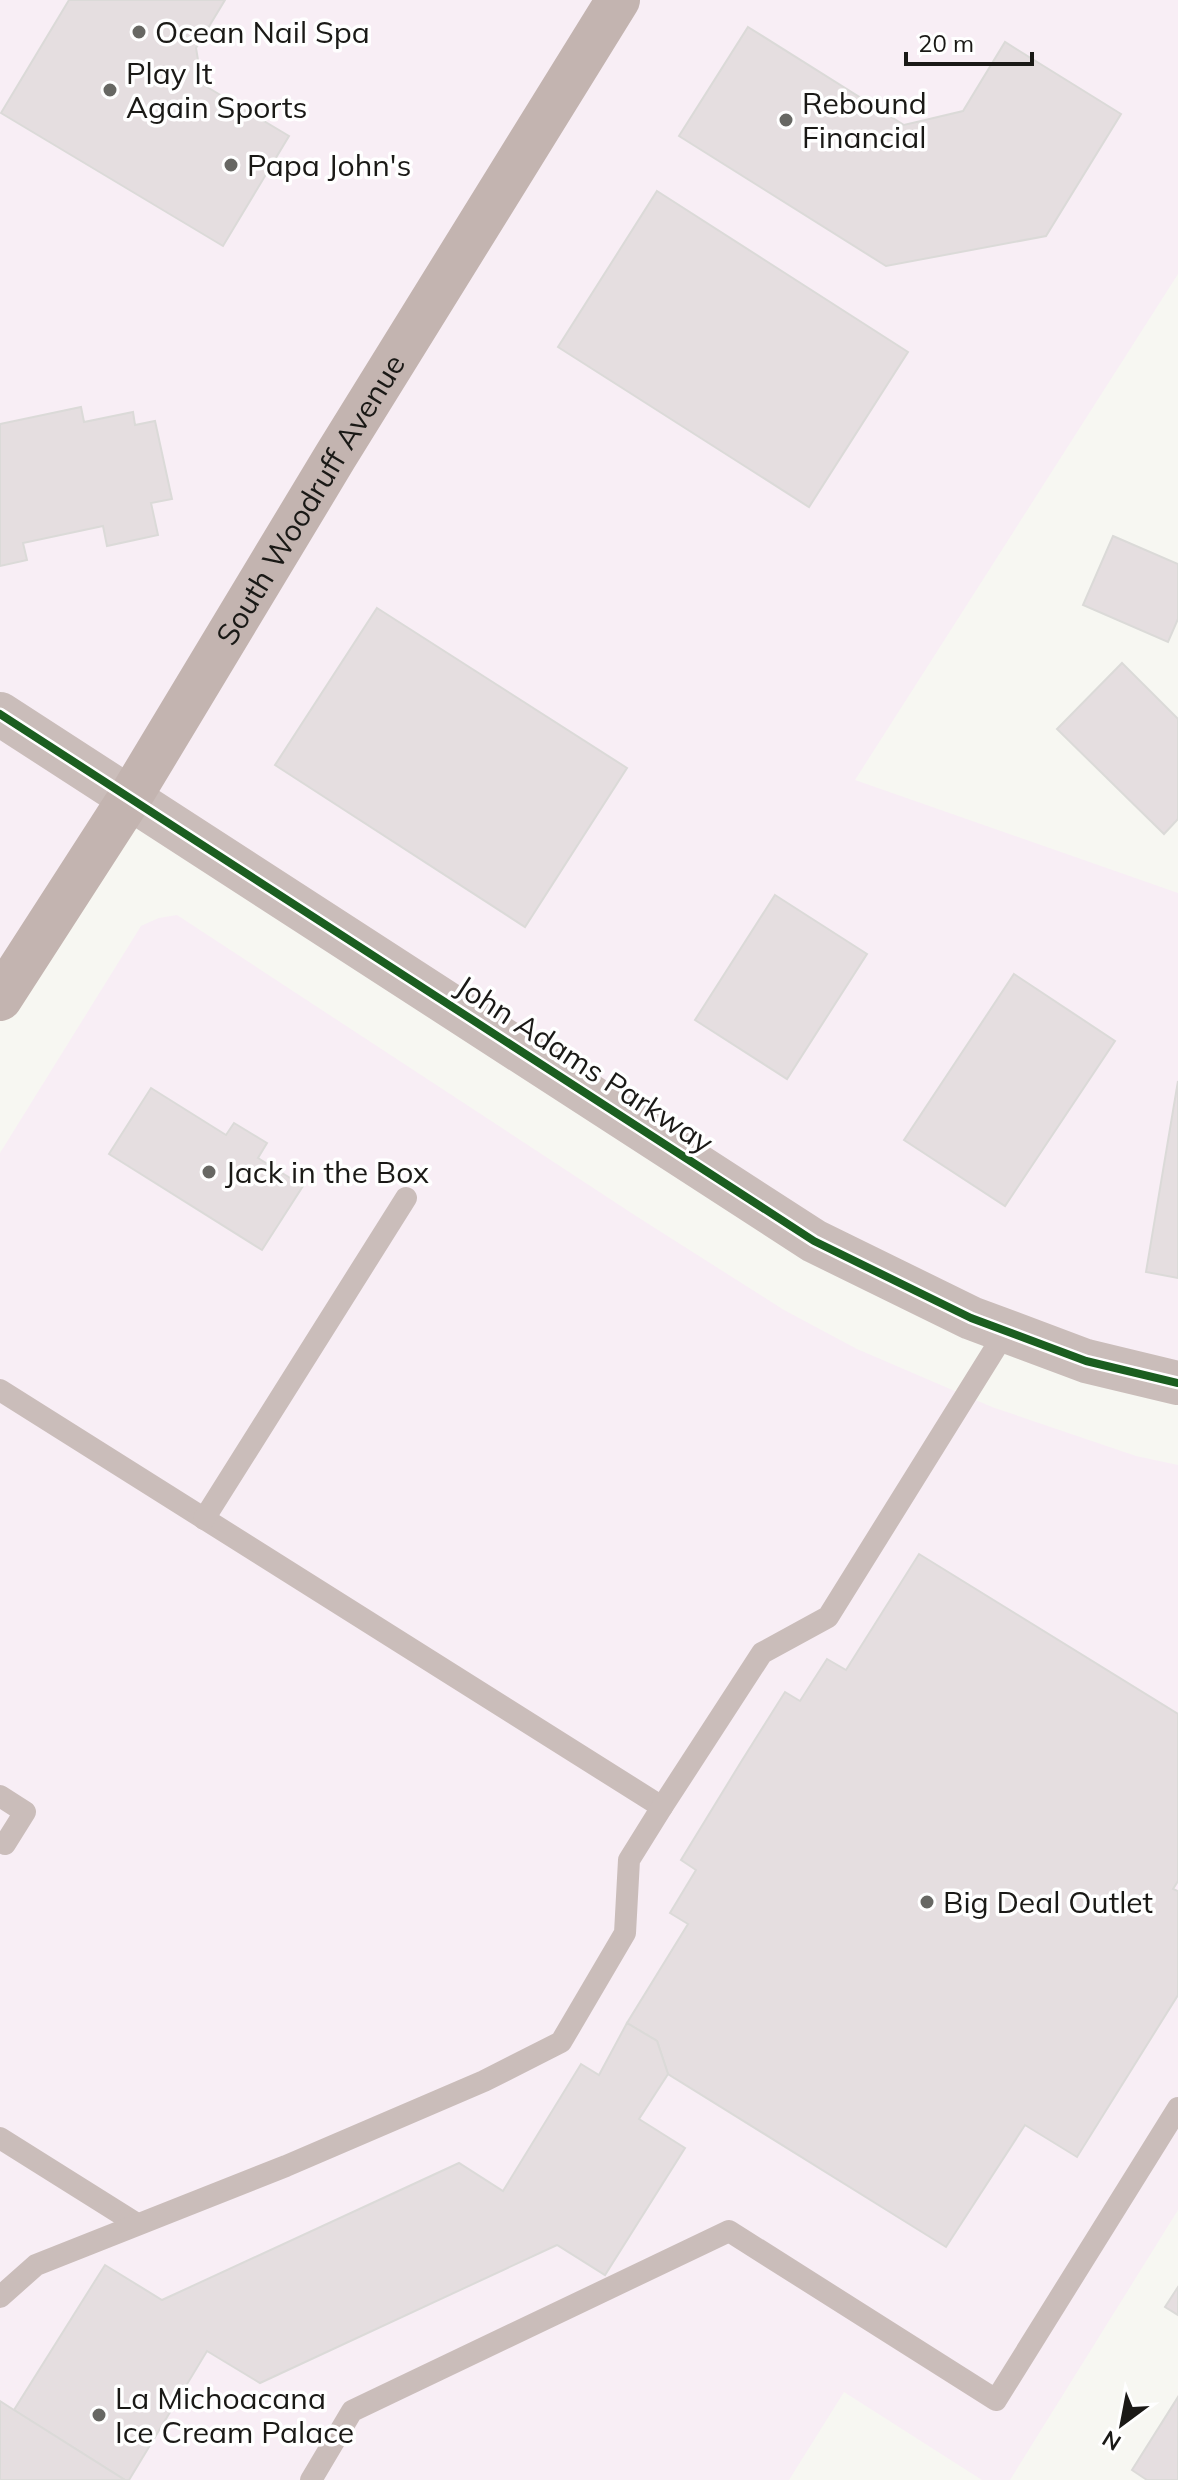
<svg xmlns="http://www.w3.org/2000/svg" width="1178" height="2480" font-family="Mulish,sans-serif">
<style>
.commercial{fill:#f8eef5}
.building{fill:#e5dee0;stroke:#dbdad8;stroke-width:2}
.lines{fill:none;stroke-linecap:round;stroke-linejoin:round}
.service{stroke:#cabdba;stroke-width:22}
.tertiary{stroke:#cabdba;stroke-width:44}
.primary{stroke:#c3b4b0;stroke-width:44}
.cycleway-casing{stroke:#fff;stroke-width:13}
.cycleway{stroke:#1b5e20;stroke-width:8}
.poi-dot{fill:#676763;stroke:#fff;stroke-width:3}
.labels{text-anchor:middle;dominant-baseline:central;stroke-width:7;stroke-linejoin:round;paint-order:stroke}
.poi-label{font-size:30px;fill:#1a1916;stroke:#fff;text-anchor:start}
.street-label{font-size:30px;fill:#1a1916;stroke:#fff}
</style>
<rect width="100%" height="100%" fill="#f7f7f2"/>
<g class="commercial">
<path d="M 0,0 L 1178,0 L 1178,274 L 855,780 L 1178,893 L 1178,1383 L 814,1241 L 129,799 L 0,1000 Z"/>
<path d="M 177,915 L 636,1216 L 784,1310 L 857,1349 L 992,1407 L 1136,1456 L 1178,1465 L 1178,2210 L 1010,2480 L 982,2480 L 844,2392 L 789,2480 L 0,2480 L 0,1153 L 141,926 L 159,918 Z"/>
</g>
<g class="building">
<path d="M 69,0 L 225,0 L 196,48 L 202,84 L 289,136 L 223,246 L 1,113 Z"/>
<path d="M 748,27 L 904,125 L 963,111 L 1005,42 L 1121,114 L 1046,236 L 886,266 L 679,136 Z"/>
<path d="M 657,191 L 908,352 L 809,507 L 558,347 Z"/>
<path d="M 81,407 L 84,422 L 133,412 L 135,425 L 155,421 L 172,499 L 151,503 L 158,535 L 107,546 L 103,526 L 23,543 L 27,560 L 0,566 L 0,424 Z"/>
<path d="M 1113,536 L 1178,564 L 1178,619 L 1168,642 L 1083,605 Z"/>
<path d="M 377,608 L 627,768 L 525,927 L 275,765 Z"/>
<path d="M 1122,663 L 1178,719 L 1178,819 L 1164,834 L 1057,729 Z"/>
<path d="M 775,895 L 867,954 L 787,1079 L 695,1020 Z"/>
<path d="M 1014,974 L 1115,1041 L 1005,1206 L 904,1140 Z"/>
<path d="M 1178,1081 L 1178,1278 L 1146,1272 Z"/>
<path d="M 151,1088 L 226,1135 L 234,1123 L 267,1143 L 258,1158 L 303,1186 L 262,1250 L 109,1154 Z"/>
<path d="M 919,1554 L 1178,1714 L 1178,1881 L 1173,1889 L 1178,1891 L 1178,1995 L 1077,2157 L 1025,2125 L 946,2247 L 668,2074 L 657,2041 L 627,2023 L 688,1924 L 670,1913 L 696,1870 L 681,1860 L 741,1762 L 785,1692 L 800,1701 L 827,1659 L 846,1670 Z"/>
<path d="M 627,2023 L 657,2041 L 668,2074 L 639,2119 L 685,2148 L 605,2275 L 557,2245 L 260,2383 L 207,2351 L 129,2480 L 125,2480 L 14,2410 L 105,2265 L 162,2300 L 459,2163 L 503,2191 L 581,2064 L 599,2075 Z"/>
<path d="M 1178,2287 L 1178,2315 L 1165,2307 Z"/>
<path d="M 1178,2397 L 1178,2480 L 1147,2480 L 1132,2470 Z"/>
<path d="M 0,2401 L 14,2410 L 125,2480 L 0,2480 Z"/>
</g>
<g class="lines">
<g class="service">
<path d="M 0,1390 L 662,1807"/>
<path d="M 204,1519 L 406,1198"/>
<path d="M 0,1796 L 25,1812 L 5,1844"/>
<path d="M 0,2138 L 137,2224"/>
<path d="M 0,2297 L 36,2265 L 286,2166 L 484,2081 L 561,2042 L 625,1933 L 629,1860 L 662,1807 L 762,1653 L 828,1617 L 1006,1331"/>
<path d="M 311,2480 L 352,2411 L 729,2231 L 996,2400 L 1178,2108"/>
</g>
<path class="tertiary" d="M 0,714 L 814,1241 L 971,1318 L 1086,1361 L 1178,1383"/>
<path class="primary" id="s1" d="M 0,999 L 129,799 L 335,457 L 618,0"/>
<g class="cycleway-casing">
<path id="cycleway" d="M 0,714 L 814,1241 L 971,1318 L 1086,1361 L 1178,1383"/>
</g>
<use href="#cycleway" class="cycleway"/>
</g>
<g class="poi-dot">
<circle cx="139" cy="32" r="8"/>
<circle cx="110" cy="90" r="8"/>
<circle cx="786" cy="120" r="8"/>
<circle cx="231" cy="165" r="8"/>
<circle cx="209" cy="1172" r="8"/>
<circle cx="927" cy="1902" r="8"/>
<circle cx="99" cy="2415" r="8"/>
</g>
<g class="labels">
<g class="poi-label">
<text x="155" y="32">Ocean Nail Spa</text>
<text x="126" y="73">Play It<tspan x="126" dy="34">Again Sports</tspan></text>
<text x="802" y="103">Rebound<tspan x="802" dy="34">Financial</tspan></text>
<text x="247" y="165">Papa John's</text>
<text x="225" y="1172">Jack in the Box</text>
<text x="943" y="1902">Big Deal Outlet</text>
<text x="115" y="2398">La Michoacana<tspan x="115" dy="34">Ice Cream Palace</tspan></text>
</g>
<g class="street-label">
<text stroke="none"><textPath href="#s1" startOffset="588">South Woodruff Avenue</textPath></text>
<text transform="translate(585 1064) rotate(33)">John Adams Parkway</text>
</g>
</g>
<g transform="translate(1122 2424) rotate(212)" stroke="#ffffff" stroke-width="6" paint-order="stroke">
<path d="M0-6L14 30L0 20L-14 30Z" fill="#1a1916"/>
<text y="-12" font-size="22" font-weight="bold" text-anchor="middle" fill="#1a1916">N</text>
</g>
<path d="M906 52v12h126v-12" fill="none" stroke="#1a1916" stroke-width="4"/>
<text x="918" y="52" font-size="24" fill="#1a1916" stroke="#ffffff" stroke-width="6" paint-order="stroke">20 m</text>
</svg>
